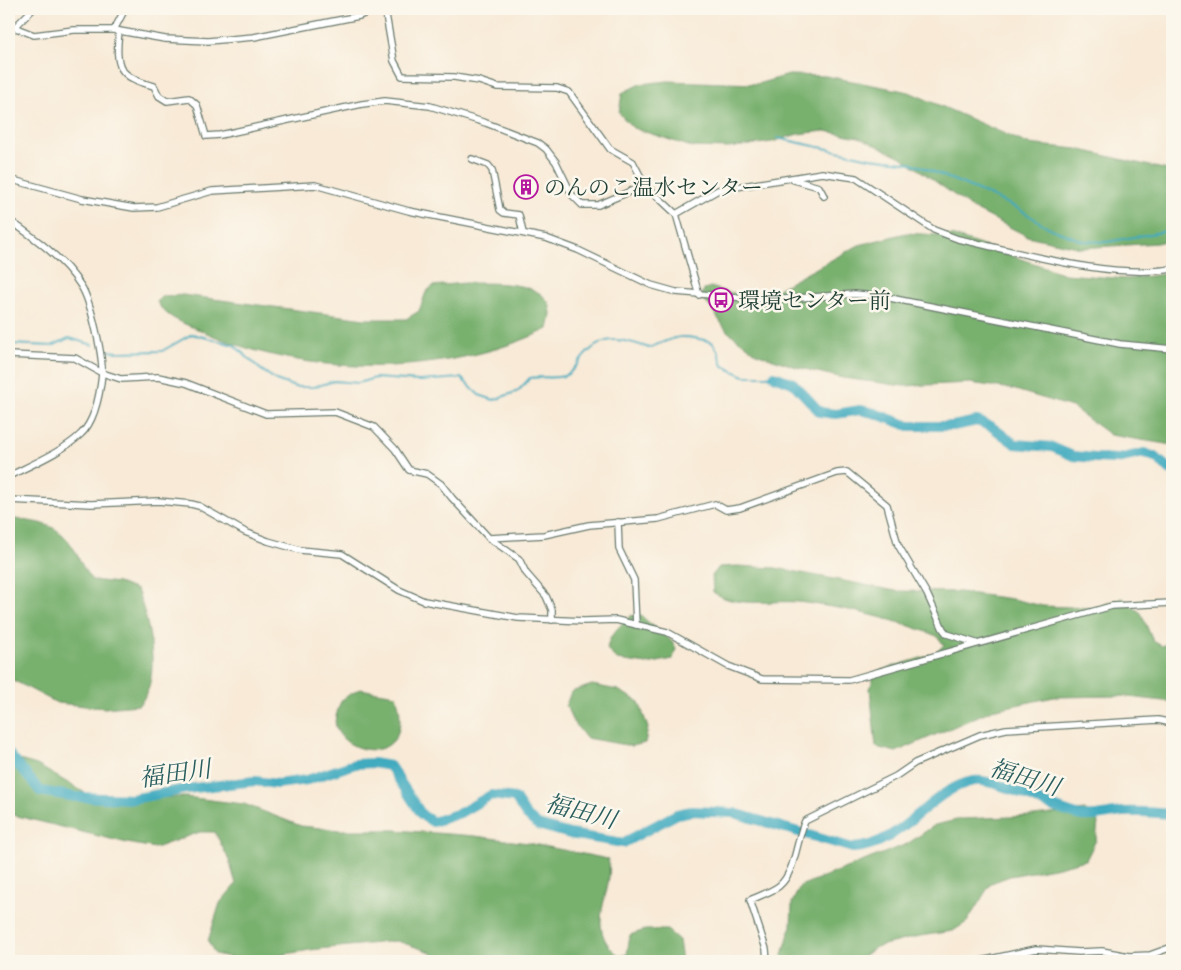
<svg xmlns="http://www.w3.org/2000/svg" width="1181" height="970" font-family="'EB Garamond','Noto Serif JP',serif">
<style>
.forest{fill:#78b06e;stroke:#4c7651}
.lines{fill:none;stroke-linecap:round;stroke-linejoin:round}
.stream{stroke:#40aabf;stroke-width:2}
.river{stroke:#40aabf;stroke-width:10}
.minor-casing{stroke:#6b7a6d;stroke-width:8}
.minor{stroke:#fff;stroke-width:5.5}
.labels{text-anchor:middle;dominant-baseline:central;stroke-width:5;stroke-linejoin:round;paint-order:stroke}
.poi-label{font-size:22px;fill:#1f3d34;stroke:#fbf7ec;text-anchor:start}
.water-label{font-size:24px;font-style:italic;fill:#295e5e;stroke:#fbf7ec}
</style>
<rect width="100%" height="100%" fill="#fbf7ec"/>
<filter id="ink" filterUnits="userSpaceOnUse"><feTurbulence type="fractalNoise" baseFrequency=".02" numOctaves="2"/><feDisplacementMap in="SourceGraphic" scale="10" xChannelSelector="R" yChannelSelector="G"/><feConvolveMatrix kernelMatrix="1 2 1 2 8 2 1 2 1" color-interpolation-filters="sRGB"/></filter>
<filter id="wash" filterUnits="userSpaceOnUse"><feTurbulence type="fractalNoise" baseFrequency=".0096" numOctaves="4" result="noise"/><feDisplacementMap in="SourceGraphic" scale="20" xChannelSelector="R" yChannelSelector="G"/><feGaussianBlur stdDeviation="1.12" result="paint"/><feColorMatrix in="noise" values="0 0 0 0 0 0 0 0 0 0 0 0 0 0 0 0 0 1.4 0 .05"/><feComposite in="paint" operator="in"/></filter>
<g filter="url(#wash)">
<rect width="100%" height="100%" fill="#f8ead7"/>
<g class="forest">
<path d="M 789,75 L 826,76 L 909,92 L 1028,144 L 1077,149 L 1172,171 L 1172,239 L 1157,243 L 1081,248 L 1027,236 L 972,208 L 903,158 L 859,137 L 825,131 L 798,134 L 772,142 L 728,148 L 692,147 L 633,128 L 619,113 L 622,93 L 640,84 L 668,81 L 757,84 Z"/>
<path d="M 906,233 L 954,236 L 1065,274 L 1127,279 L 1172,273 L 1172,445 L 1110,435 L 1072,407 L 1012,389 L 970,383 L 904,386 L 843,378 L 796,367 L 756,353 L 727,331 L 710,307 L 701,298 L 704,289 L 711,287 L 727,292 L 765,296 L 859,245 Z"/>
<path d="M 465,283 C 488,284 550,278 551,313 C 551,318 549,324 548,329 C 448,377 309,379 207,333 C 189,325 167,320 157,302 L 162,296 L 183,295 L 365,319 L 406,319 L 419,311 L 426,292 L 433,286 Z"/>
<path d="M 9,518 C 38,523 57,521 74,549 C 81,561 82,568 92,580 L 118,583 L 137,590 C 149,621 163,679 139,705 L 104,708 L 57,703 L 9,678 Z"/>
<path d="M 737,566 L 776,568 L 896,591 L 960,592 L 1012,599 L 1043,606 L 1094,608 L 1122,598 L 1141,613 L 1153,641 L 1162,646 L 1172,640 L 1172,702 L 1120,696 L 1054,697 L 992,710 L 896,752 L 876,747 L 870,689 L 875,672 L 934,654 L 944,645 L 937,636 C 895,619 851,609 806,603 C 777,598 737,610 713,592 L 712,576 L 719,567 Z"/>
<path d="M 641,615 C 652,628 668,633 676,648 L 673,659 L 647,664 L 617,660 L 607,649 C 609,634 620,626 630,616 Z"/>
<path d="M 592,685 L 618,690 L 639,702 L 648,728 L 645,743 L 632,746 L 586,738 L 572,720 L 566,705 L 571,692 Z"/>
<path d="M 360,689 L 396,695 C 421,778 321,752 337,713 C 338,708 340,702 343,699 C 348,695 355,692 360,689 Z"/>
<path d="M 9,757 L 37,765 L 87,794 L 127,797 L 185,797 L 244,804 L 301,826 L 339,830 L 395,830 L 475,836 L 528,843 L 608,859 C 617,890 580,928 620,956 L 627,954 L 630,935 L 645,930 L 667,930 L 679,940 L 682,961 L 432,961 L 431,952 L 397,941 L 310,950 L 245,961 L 215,954 L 208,941 L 220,903 L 236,884 L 229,860 L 215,832 L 200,832 L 155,848 L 127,843 L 9,814 Z"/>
<path d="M 1085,810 L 1098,822 L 1096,840 L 1086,860 L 1054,868 L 1010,876 L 991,883 L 967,922 L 953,931 L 920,936 L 876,947 L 856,961 L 781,961 L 791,926 L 792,903 L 800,886 L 907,844 L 935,825 L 961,819 L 1034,816 Z"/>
</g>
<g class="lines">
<g class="stream">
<path d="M 777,138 L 870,158 L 912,163 L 980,191 L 1017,208 L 1051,229 L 1083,241 L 1107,242 L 1172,230"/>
<path d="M 9,344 L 52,346 L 69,338 L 93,345"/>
<path d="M 103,350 L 118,352 L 162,351 L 192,334 L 234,345 L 260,369 L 276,380 L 295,387 L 314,387 L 334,381 L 358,383 L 375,378 L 419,381 L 461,378 L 479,395 L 494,400 L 518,391 L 530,378 C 541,376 554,379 564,376 C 572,373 576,365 581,360 C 602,333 620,338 649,348 C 678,335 682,334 712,342 L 718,351 L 723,366 L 744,376 L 774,376"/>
</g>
<g class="river">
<path d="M 774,376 L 793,383 L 820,412 L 836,414 L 860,410 L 874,413 L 909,426 L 953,426 L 977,421 L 992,427 L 1015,444 L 1052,447 L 1073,456 L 1095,458 L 1118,459 L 1144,453 L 1155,457 L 1172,471"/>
<path d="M 9,754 L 40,791 L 76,797 L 132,799 L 186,789 L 255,781 L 277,784 L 307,780 L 355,764 L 373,763 L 390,766 L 422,815 L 433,822 L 460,813 L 491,795 L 515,798 L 526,815 L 538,825 L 570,834 L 623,843 L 677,814 L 692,811 L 734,813 L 853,848 C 904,845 929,789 974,781 C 996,777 1055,812 1082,816 C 1094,818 1110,813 1123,812 C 1139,811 1156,813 1172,814"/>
</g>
</g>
</g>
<g filter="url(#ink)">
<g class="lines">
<g class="minor-casing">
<g id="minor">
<path d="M 385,9 L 394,61 L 402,76 L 454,77 L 479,81 L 497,87 L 557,88 L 569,92 L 610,149 L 633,162 L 645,185 L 676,214 L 699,295"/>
<path d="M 16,28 L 34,35 L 74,30 L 114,30 L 165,39 L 208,41 L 254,37 L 359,16 L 376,9 L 385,9"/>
<path d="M 114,30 L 125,9"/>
<path d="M 119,31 C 115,67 118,77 154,86 L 159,96 L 167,101 L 189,98 L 197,105 L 206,136 L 220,135 L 362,104 L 385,101 L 430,106 L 486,123 L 538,143 L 546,149 L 556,162 L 572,195 L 582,205 L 598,205 L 645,185"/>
<path d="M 9,33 L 33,9"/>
<path d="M 472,159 L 488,165 L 492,170 L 500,210 L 504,213 L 519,215 L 523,233"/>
<path d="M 9,179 L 82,199 L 134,208 L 157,207 L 212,191 L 315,185 L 409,211 L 546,238 L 578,250 L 651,285 L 676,292 L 770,300 L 855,294 L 885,297 L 1120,344 L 1172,349"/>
<path d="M 794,180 L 819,187 L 824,196"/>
<path d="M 676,214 L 718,190 L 822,173 L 856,178 L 934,230 L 958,239 C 1023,253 1108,279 1172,269"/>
<path d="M 9,220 C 35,238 63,258 81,286 C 91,301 103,356 102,374 C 100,393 95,421 81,434 C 64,451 31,465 9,476"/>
<path d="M 9,355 L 75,358 L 102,373 L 121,379 L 158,377 L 186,383 L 266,414 L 335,412 L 374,427 L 395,449 L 409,470 L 427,474 L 441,484 L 452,498 L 489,538 L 519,559 L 526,573 L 546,596 L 552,610 L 552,620"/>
<path d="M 9,500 L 91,504 L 158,501 L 191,504 L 199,506 L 245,532 L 268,541 L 300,550 L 342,554 L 399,590 L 424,601 L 518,618 L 584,621 L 616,620 L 667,632 L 728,666 L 762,679 L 849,680 L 1112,606 L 1172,603"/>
<path d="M 618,522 L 619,549 L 634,580 L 636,625"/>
<path d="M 489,538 L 544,535 L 589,525 L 658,519 L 715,504 L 726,510 L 740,508 L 837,473 L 847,472 L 887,505 L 898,545 L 927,594 L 943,629 L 947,634 L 976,643"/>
<path d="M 767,961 L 766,949 L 750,900 C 759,896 771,892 779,886 C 796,871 796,841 805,821 L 896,776 L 915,763 L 980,735 L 1006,729 L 1158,720 L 1172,723"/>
<path d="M 928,961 L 931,961"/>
<path d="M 981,961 L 1036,949 L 1079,952 L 1102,951 L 1129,956 L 1150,955 L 1172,947"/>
</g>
</g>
<use href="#minor" class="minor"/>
</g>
</g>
<defs>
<g id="building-ring" transform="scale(1.25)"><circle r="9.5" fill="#fbf7ec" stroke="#b5179e" stroke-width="1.5"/><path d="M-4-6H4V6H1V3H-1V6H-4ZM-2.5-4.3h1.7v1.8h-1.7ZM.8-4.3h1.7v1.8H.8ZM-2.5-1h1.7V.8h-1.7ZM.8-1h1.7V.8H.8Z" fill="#b5179e"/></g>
<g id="bus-ring" transform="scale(1.25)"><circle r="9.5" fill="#fbf7ec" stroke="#b5179e" stroke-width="1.5"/><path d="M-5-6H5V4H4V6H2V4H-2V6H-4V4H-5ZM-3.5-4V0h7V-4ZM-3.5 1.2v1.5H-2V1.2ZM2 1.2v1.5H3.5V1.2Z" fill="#b5179e"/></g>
</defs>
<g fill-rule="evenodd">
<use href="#building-ring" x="526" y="187"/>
<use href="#bus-ring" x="721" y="300"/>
</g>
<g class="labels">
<g class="poi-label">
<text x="544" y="187">のんのこ温水センター</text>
<text x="738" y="300">環境センター前</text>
</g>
<g class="water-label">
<text transform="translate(175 773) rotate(-8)">福田川</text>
<text transform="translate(1025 777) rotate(17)">福田川</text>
<text transform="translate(581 811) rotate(15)">福田川</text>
</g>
</g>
<rect width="1181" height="970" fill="none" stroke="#fbf7ec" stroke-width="30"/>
</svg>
